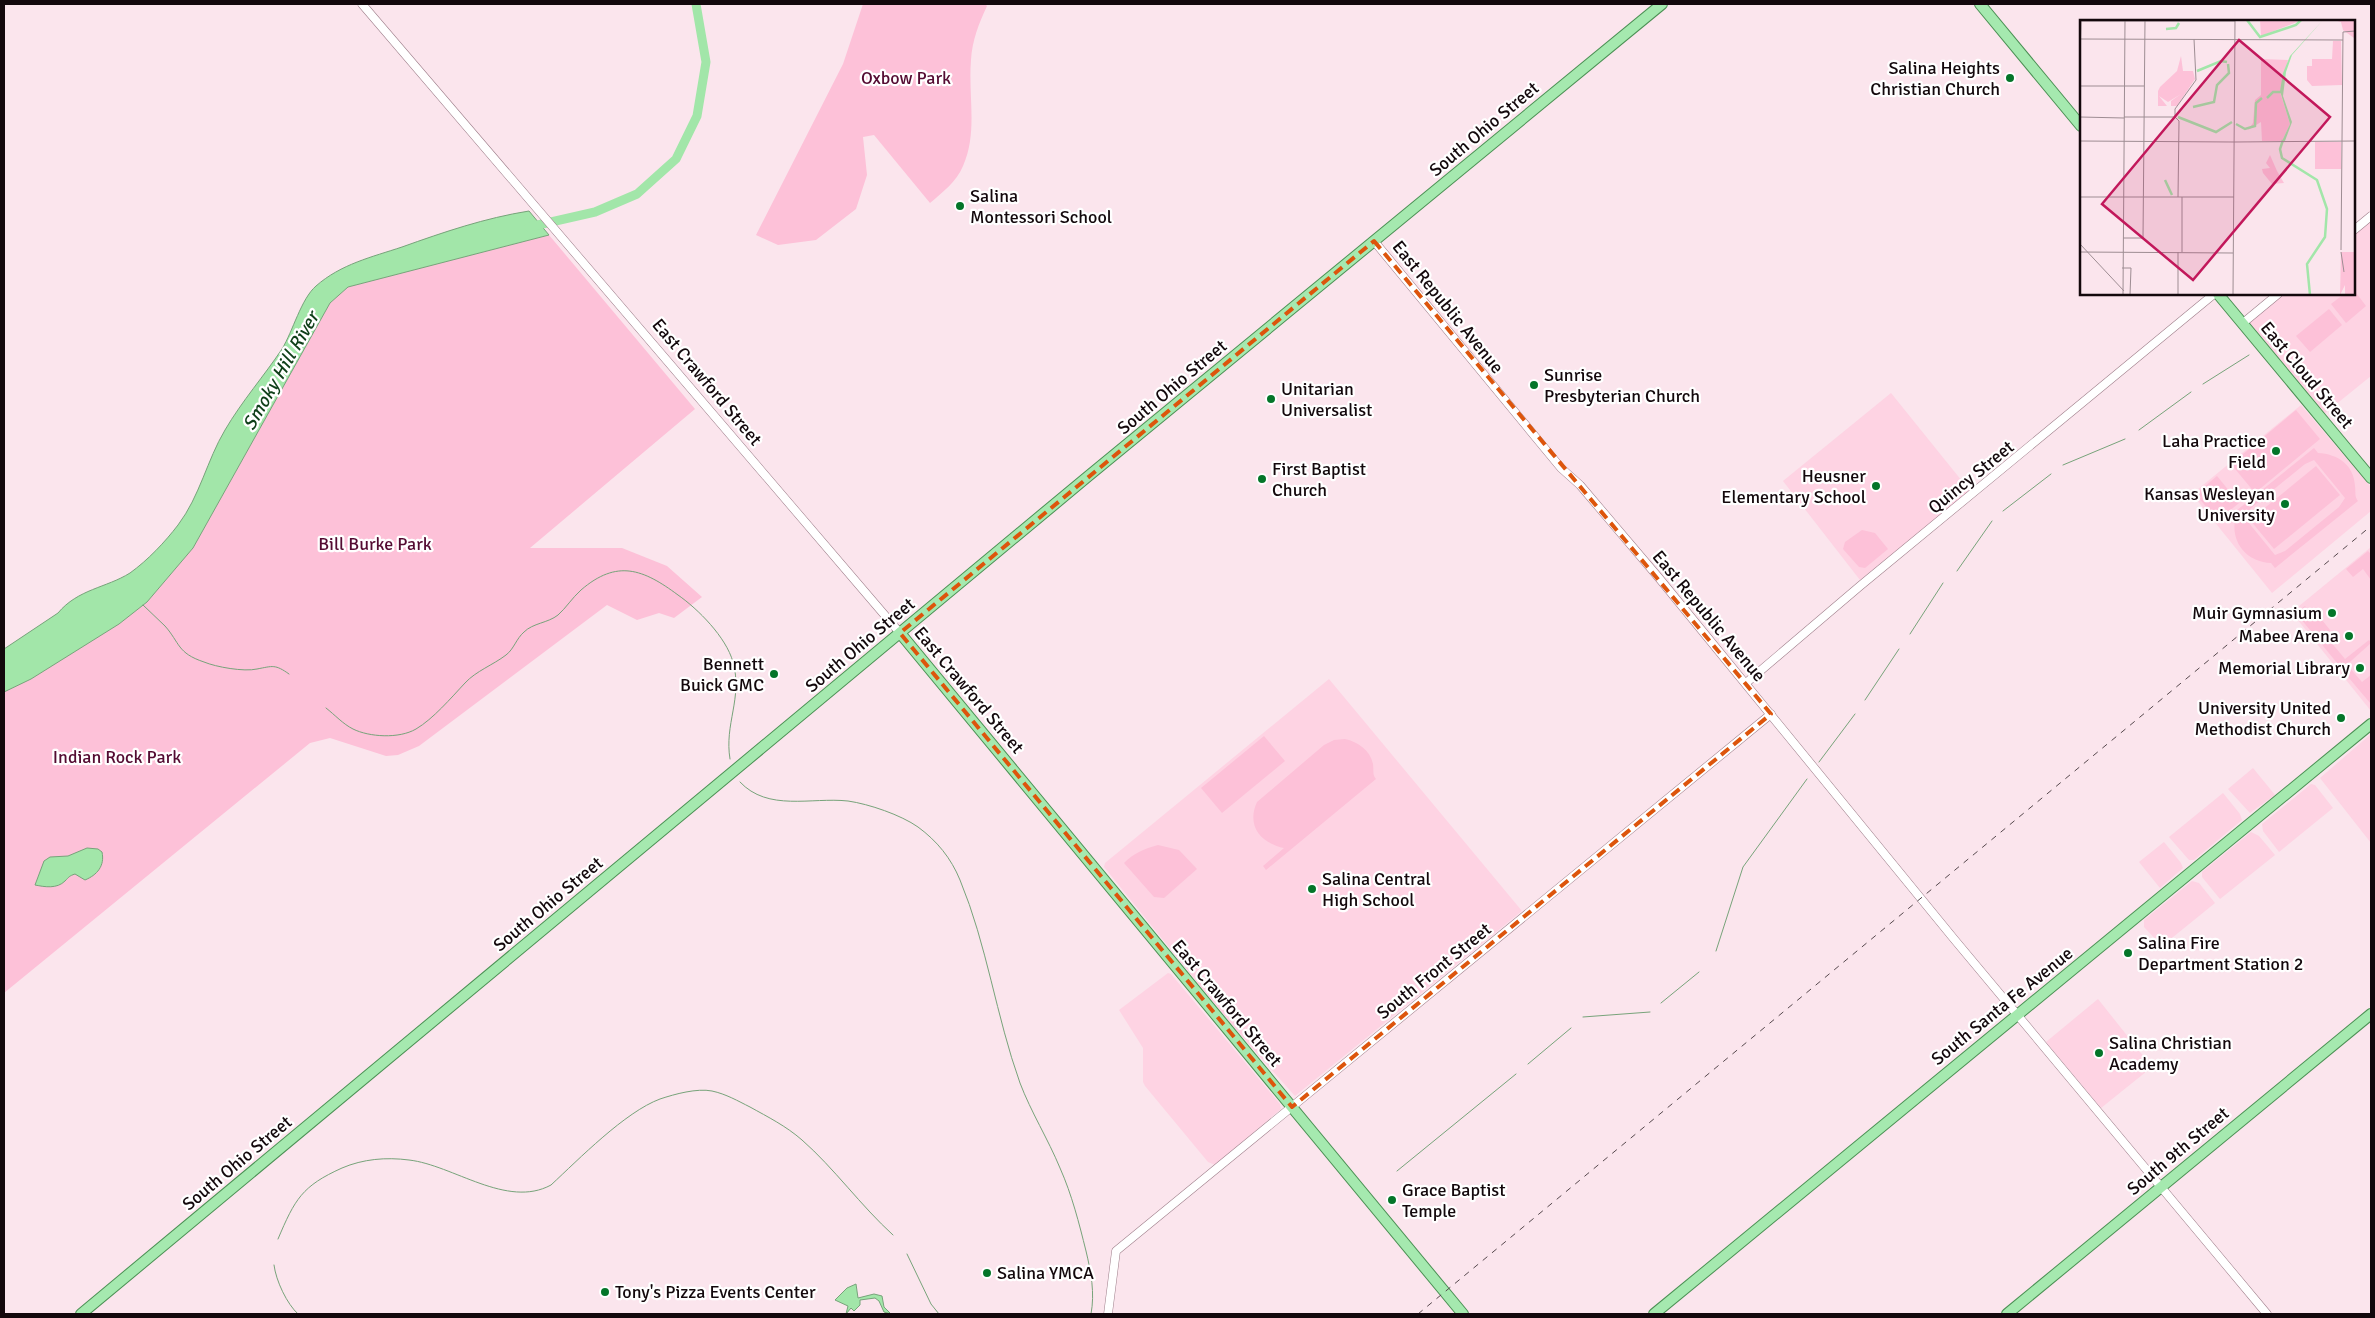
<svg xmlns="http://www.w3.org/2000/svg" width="2375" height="1318" font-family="Signika,sans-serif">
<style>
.built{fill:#fed3e3}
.green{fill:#fdc1d8;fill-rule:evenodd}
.water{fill:#a2e6a9;stroke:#77a37a}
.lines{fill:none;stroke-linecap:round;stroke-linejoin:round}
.stream{stroke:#77a37a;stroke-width:1}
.river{stroke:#a2e6a9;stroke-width:9}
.minor-casing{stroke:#9d7d89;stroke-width:9}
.major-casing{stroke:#4b9054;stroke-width:12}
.minor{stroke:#fff;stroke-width:8}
.major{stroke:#a5e9af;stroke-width:10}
.rail{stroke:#57494e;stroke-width:1;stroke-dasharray:6 6;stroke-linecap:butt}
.marked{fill:none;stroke:#dd550c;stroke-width:4;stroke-dasharray:10 6;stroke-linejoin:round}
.poi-dot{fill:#047529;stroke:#fff;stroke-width:2}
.labels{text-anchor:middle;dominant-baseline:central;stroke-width:4.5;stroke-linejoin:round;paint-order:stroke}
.poi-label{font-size:18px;fill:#13080c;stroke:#fff;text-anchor:start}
.park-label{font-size:18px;fill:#540b32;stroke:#fff}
.street-label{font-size:18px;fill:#13080c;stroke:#fff}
.water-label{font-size:19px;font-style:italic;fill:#0e3f18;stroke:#fff}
.inset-river{fill:none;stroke:#a2e6a9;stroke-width:2.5}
.inset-road{fill:none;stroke:#9e8d93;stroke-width:1}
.view{fill:#c2185b;fill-opacity:0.15;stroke:#c2185b;stroke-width:2.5}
.inset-edge{fill:none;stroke:#13080c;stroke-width:2.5}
</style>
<rect width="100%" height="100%" fill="#fbe5ed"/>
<g class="built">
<path d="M 2371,220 L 2371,376 L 2324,414 L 2248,323 L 2283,294 L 2354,294 L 2354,235 Z"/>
<path d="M 1891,393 L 1970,491 L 1860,580 L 1783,481 Z"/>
<path d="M 2301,405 L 2371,487 L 2371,511 L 2272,593 L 2192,494 Z"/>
<path d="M 2371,547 L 2371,711 L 2293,614 L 2293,611 Z"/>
<path d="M 1329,679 L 1522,911 L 1295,1096 L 1231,1024 L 1104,867 L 1105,863 Z"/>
<path d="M 2371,734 L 2371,843 L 2320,778 Z"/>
<path d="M 2253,768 L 2275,795 L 2250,813 L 2228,789 Z"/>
<path d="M 2311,784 L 2315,785 L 2333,808 L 2279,852 L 2263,831 L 2262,824 Z"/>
<path d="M 2223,793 L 2240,814 L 2242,820 L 2194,860 L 2189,860 L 2169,837 Z"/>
<path d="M 2251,832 L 2259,836 L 2275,855 L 2220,899 L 2202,877 L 2202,872 Z"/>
<path d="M 2164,842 L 2181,863 L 2183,868 L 2160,888 L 2139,862 Z"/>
<path d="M 2192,881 L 2199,883 L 2215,903 L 2162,946 L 2144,927 L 2144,920 Z"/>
<path d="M 1168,973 L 1171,974 L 1280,1104 L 1281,1109 L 1215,1165 L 1208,1162 L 1145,1086 L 1143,1082 L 1143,1048 L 1119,1010 Z"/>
<path d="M 2098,999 L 2152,1067 L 2101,1108 L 2046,1042 Z"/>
</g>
<g class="green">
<path d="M 863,4 L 985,4 L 987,6 C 979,23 972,41 971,60 C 968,96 978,132 963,166 C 957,181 942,193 930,203 L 874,135 L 863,137 L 867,175 L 856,209 L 816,240 L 778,245 L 756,235 L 843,64 Z"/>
<path d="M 549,235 L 695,409 L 530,548 L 622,548 L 667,566 L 702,597 L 674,618 L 659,613 L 637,620 L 607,605 L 419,746 L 398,755 L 386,756 L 330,738 L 310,743 L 4,993 L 4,692 L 31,679 L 119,624 L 147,602 L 193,548 L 330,303 L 348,287 Z"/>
<path d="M 2354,290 L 2366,306 L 2346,323 L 2331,304 L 2344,294 L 2354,294 Z"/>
<path d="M 2329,309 L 2342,325 L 2310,352 L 2296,336 Z"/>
<path d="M 2296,410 L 2320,439 L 2255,493 L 2231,464 Z"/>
<path d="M 2314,448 L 2318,453 C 2338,454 2354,465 2355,486 C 2356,493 2354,495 2358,501 L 2275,568 L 2271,563 C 2247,562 2231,543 2235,520 L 2231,515 ZM 2314,460 L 2345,498 L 2339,507 L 2285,551 L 2275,555 L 2244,517 L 2251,508 L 2305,464 Z"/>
<path d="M 2316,466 L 2340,495 L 2274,549 L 2250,520 Z"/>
<path d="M 2217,476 L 2239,503 L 2217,521 L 2196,494 Z"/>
<path d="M 1862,530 L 1875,533 L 1888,549 L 1865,568 L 1859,567 L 1843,549 L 1845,542 Z"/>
<path d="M 2368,551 L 2371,554 L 2371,580 L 2363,569 L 2353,577 L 2346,569 Z"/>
<path d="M 2305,606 L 2310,613 L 2314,610 L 2330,630 L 2325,635 L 2345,659 L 2369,640 L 2371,643 L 2342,669 L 2296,613 Z"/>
<path d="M 2348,666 L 2362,682 L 2371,675 L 2371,704 L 2343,671 Z"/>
<path d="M 1264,736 L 1285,761 L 1222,813 L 1201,788 Z"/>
<path d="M 1345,739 C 1358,742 1370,750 1373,764 C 1374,771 1372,774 1376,779 L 1266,870 L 1263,866 L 1284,848 C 1261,843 1246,826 1257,802 L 1324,745 L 1334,740 Z"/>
<path d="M 1158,845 L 1179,850 L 1197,869 L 1164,898 L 1154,897 L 1124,863 C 1134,853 1144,849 1158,845 Z"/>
</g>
<g class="water">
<path d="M 529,211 L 549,235 L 348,287 L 330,303 L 193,548 L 147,602 L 119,624 L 31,679 L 4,692 L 4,649 L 58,613 C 78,589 106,588 130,573 C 148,560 165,542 178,525 C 200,496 207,460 225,430 C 242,401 264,376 282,349 C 293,331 301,299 316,286 C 341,264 372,257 402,247 C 444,232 485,218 529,211 Z"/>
<path d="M 87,848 L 98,849 L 102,852 C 105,866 97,875 85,880 L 75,874 C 69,876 69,877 65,881 C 57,889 45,887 35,885 L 44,861 L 50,857 L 68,856 Z"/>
<path d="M 856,1284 L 858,1298 L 874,1294 L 882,1296 L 884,1307 L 891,1314 L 884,1312 L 879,1301 L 875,1298 L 860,1300 L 860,1305 L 854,1311 L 851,1308 L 846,1314 L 848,1306 L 835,1300 L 847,1288 Z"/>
</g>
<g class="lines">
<g class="stream">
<path d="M 2203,384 L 2249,355"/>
<path d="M 2139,430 L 2191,392"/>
<path d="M 2063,465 L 2125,439"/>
<path d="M 2003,511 L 2051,474"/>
<path d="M 1957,571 L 1992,521"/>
<path d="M 143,605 C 150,612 158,619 165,626 C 180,643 177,653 204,662 C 216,667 244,672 257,669 C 273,666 275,664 289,674"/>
<path d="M 1910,634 L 1943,583"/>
<path d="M 1865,700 L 1899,649"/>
<path d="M 326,708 C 335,715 343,724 353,729 C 369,737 399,739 416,729 C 433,719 451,698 465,683 C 476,671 493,665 506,655 C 514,649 516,639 524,632 C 533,623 548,623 558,615 C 566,608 572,598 581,590 C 617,559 643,569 678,595 C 698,609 726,637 733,662 C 743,698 724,724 730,759"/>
<path d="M 1819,762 L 1855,714"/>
<path d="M 740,782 C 768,812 811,797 848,801 C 869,804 901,815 918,827 C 937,841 951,858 960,880 C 987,945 996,1016 1020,1083 C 1031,1112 1048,1139 1060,1168 C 1072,1195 1079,1223 1086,1251 C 1091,1272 1095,1293 1091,1314"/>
<path d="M 1716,951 L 1743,867 L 1807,779"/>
<path d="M 1661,1003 L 1699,972"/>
<path d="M 1583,1017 L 1650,1012"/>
<path d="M 1528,1064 L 1571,1028"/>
<path d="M 1397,1171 L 1516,1074"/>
<path d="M 278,1239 C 295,1199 302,1186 342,1168 C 363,1159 386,1157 409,1160 C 453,1165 507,1209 551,1185 C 579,1159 625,1112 660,1099 C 675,1094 697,1088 712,1091 C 726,1094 738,1101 750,1107 C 768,1117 786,1126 802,1140 C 834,1168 861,1206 893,1235"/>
<path d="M 907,1254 L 931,1304 L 939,1314"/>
<path d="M 274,1265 C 276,1281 287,1304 298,1314"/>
</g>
<path class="river" d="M 529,227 L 595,212 L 637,194 L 676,159 L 697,116 L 706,62 L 696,4"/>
<g class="minor-casing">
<g id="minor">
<path d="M 362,4 L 900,633"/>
<path d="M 2354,230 L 2371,216"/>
<path d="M 1374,241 L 1561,468 L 1580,485 L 1659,578 L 1954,939 L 2267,1314"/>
<path d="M 2243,323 L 2278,294"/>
<path d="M 1746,683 L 1860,586 L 2214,294"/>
<path d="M 1108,1314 L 1116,1251 L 1771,714"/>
</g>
</g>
<g class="major-casing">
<g id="major">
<path d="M 1980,4 L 2081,126"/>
<path d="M 2218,294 L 2371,478"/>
<path d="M 900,633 L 1463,1314"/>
<path d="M 81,1314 L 1086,478 L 1662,4"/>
<path d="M 1654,1314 L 2371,724"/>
<path d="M 2007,1314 L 2371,1014"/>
</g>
</g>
<use href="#minor" class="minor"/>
<use href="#major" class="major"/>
<path class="rail" d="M 1418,1314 L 2371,526"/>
</g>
<path class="marked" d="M 1374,241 L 1771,714 L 1292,1107 L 900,633 Z"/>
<g class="poi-dot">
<circle cx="2010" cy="78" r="5"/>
<circle cx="960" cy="206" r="5"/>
<circle cx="1534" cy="385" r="5"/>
<circle cx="1271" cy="399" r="5"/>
<circle cx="2276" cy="451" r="5"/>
<circle cx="1262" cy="479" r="5"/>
<circle cx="1876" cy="486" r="5"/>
<circle cx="2285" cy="504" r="5"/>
<circle cx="2332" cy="613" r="5"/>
<circle cx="2349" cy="636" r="5"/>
<circle cx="2360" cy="668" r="5"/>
<circle cx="774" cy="674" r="5"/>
<circle cx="2341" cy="718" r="5"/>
<circle cx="1312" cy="889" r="5"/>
<circle cx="2128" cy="953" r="5"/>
<circle cx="2099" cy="1053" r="5"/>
<circle cx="1392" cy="1200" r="5"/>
<circle cx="987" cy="1273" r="5"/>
<circle cx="605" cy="1292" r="5"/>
</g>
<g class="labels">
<g class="poi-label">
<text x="2000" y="68" text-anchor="end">Salina Heights<tspan x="2000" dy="21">Christian Church</tspan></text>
<text x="970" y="196">Salina<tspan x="970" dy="21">Montessori School</tspan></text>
<text x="1544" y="375">Sunrise<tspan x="1544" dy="21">Presbyterian Church</tspan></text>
<text x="1281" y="389">Unitarian<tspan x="1281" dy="21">Universalist</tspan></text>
<text x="2266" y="441" text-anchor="end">Laha Practice<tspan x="2266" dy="21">Field</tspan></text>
<text x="1272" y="469">First Baptist<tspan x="1272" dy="21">Church</tspan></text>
<text x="1866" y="476" text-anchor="end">Heusner<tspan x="1866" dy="21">Elementary School</tspan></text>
<text x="2275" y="494" text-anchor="end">Kansas Wesleyan<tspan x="2275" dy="21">University</tspan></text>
<text x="2322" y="613" text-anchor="end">Muir Gymnasium</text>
<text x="2339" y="636" text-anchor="end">Mabee Arena</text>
<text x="764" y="664" text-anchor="end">Bennett<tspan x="764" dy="21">Buick GMC</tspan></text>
<text x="2350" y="668" text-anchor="end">Memorial Library</text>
<text x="2331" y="708" text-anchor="end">University United<tspan x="2331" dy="21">Methodist Church</tspan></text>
<text x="1322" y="879">Salina Central<tspan x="1322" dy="21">High School</tspan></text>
<text x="2138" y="943">Salina Fire<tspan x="2138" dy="21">Department Station 2</tspan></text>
<text x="2109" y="1043">Salina Christian<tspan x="2109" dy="21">Academy</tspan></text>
<text x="1402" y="1190">Grace Baptist<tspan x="1402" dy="21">Temple</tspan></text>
<text x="997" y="1273">Salina YMCA</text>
<text x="615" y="1292">Tony's Pizza Events Center</text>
</g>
<g class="park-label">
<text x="906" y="78">Oxbow Park</text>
<text x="375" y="544">Bill Burke Park</text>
<text x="117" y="757">Indian Rock Park</text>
</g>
<g class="street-label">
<text transform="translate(1484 129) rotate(-40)">South Ohio Street</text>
<text transform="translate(1448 307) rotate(51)">East Republic Avenue</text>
<text transform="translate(2307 375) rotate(50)">East Cloud Street</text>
<text transform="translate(707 382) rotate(50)">East Crawford Street</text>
<text transform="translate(1172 387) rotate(-40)">South Ohio Street</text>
<text transform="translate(1971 477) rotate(-39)">Quincy Street</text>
<text transform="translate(1709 616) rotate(50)">East Republic Avenue</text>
<text transform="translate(860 645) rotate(-40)">South Ohio Street</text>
<text transform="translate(969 690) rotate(50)">East Crawford Street</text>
<text transform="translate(548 904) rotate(-40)">South Ohio Street</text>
<text transform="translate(1434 971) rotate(-39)">South Front Street</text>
<text transform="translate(1227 1003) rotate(50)">East Crawford Street</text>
<text transform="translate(2002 1006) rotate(-39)">South Santa Fe Avenue</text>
<text transform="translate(2178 1151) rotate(-40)">South 9th Street</text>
<text transform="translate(237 1163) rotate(-40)">South Ohio Street</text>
</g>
<g class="water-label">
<text transform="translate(281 371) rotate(-60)">Smoky Hill River</text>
</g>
</g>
<g transform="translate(2080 20)">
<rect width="275" height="275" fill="#fbe5ed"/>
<path d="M 180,0 L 222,0 L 181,16 ZM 254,0 L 275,0 L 274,18 L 263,10 L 261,2 ZM 253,21 L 261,21 L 262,65 L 232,66 L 227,60 L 227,46 L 232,46 L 232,39 L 252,39 ZM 101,36 L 103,51 L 113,51 L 115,59 L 97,86 L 91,86 L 91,81 L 101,74 L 88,82 L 79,76 L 87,86 L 78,86 L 78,71 L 80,67 L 97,51 ZM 181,39 L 208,40 L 200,72 L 210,104 L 202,121 L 182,121 L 181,102 L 168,110 L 173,103 L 175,80 L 181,75 ZM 235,122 L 261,122 L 261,149 L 235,149 ZM 190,135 L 197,151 L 204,163 L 192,164 L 183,153 L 182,149 L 190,148 L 186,143 ZM 261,232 L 275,232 L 275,275 L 265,275 L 265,265 L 260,275 Z" fill="#fdc1d8"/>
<path d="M 243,0 L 212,35 L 206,52 L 203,76 L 212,102 L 205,121 L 202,121 L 210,104 L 200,71 L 203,53 L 210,36 Z" fill="#a2e6a9"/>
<path class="inset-river" d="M 167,0 L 180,17 L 216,5 L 221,0M 86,9 L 96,8 L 99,3M 117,51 L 141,41 L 147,42M 187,78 L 193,72 L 201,72M 113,87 L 134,82 L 137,65 L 149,53 L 148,44M 98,97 L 136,112 L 152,102M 156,104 L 165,109 L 175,106 L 176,83 L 182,78M 203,120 L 200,129 L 202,138 L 237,160 L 247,189 L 245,217 L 227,244 L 230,275M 85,160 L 92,175"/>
<path class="inset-road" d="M 0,1 L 155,1M 0,19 L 263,20M 0,37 L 1,0M 0,66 L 64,66M 0,97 L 44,98M 44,97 L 64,97M 64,97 L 95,97M 95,97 L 95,89 L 116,60 L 114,19M 95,97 L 99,101 L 98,177M 0,121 L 154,122M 154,122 L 275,121M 0,177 L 154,177M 43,218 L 63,218 L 65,0M 0,224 L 44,271M 261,230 L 263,12 L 275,11M 0,232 L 153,233M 102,232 L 102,177M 261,232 L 264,252M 42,248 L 51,248 L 50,275M 43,275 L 45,0M 98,275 L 98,232M 153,275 L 155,0"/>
<path class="view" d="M 159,20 L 250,97 L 113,260 L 22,184 Z"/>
<rect width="275" height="275" class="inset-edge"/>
</g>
<rect width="2375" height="1318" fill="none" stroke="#13080c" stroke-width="10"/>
</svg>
